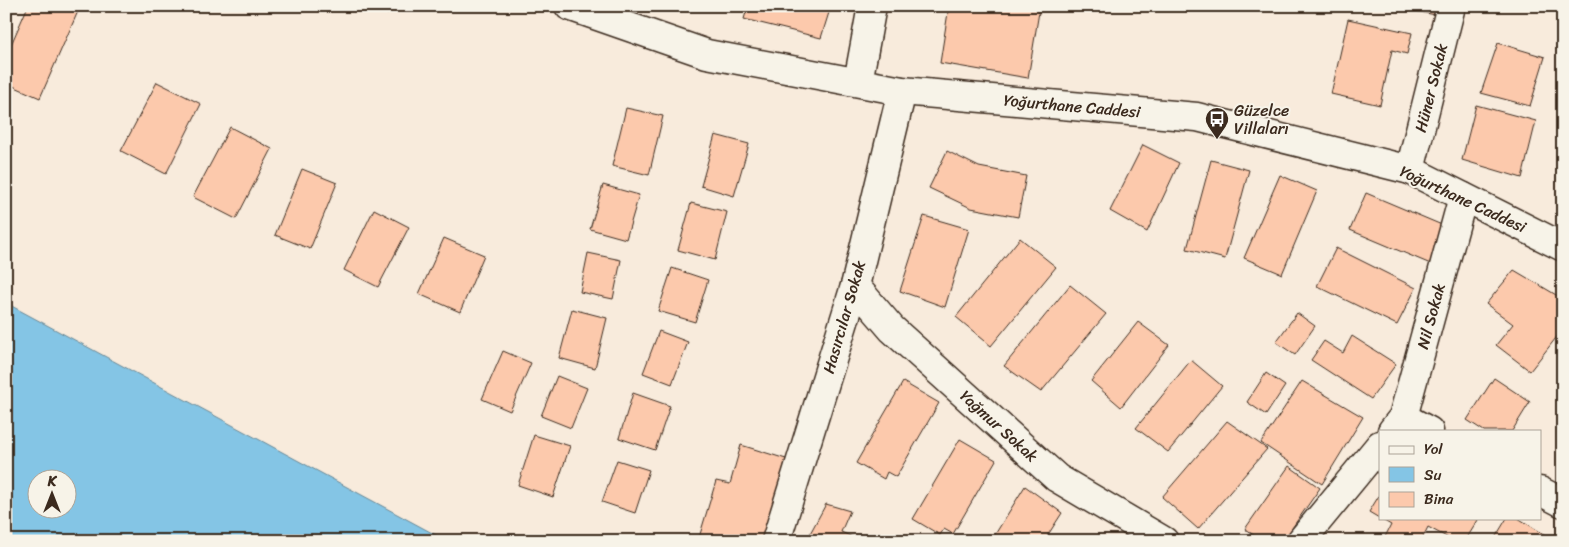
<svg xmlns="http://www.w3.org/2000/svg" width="1569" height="547" font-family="Sriracha,sans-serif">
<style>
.water{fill:#84c5e5;stroke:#678795;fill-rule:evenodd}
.building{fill:#fcc9ac;stroke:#3b2a1e}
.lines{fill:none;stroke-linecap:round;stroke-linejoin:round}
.minor-casing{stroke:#3b2a1e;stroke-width:31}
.secondary-casing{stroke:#3b2a1e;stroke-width:31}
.minor{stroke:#f7f3e8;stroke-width:28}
.secondary{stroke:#f7f3e8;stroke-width:28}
.labels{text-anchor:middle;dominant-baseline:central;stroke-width:4;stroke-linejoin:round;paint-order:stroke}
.street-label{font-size:16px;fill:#3b2a1e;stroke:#f7f3e8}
.poi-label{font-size:16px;fill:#3b2a1e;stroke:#f7f3e8;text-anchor:start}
</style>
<rect width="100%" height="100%" fill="#f8ebdc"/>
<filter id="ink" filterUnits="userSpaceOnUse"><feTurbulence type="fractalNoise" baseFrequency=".02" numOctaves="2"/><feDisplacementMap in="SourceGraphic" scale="10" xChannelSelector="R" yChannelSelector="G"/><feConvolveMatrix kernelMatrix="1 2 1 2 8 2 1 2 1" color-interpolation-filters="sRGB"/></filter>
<g filter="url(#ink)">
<path class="water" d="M 6,303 L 447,541 L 6,541 ZM 38,480 L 68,480 L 68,510 L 38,510 Z"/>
<g class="building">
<path d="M 28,6 L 73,6 L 79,9 L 40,98 L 6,83 L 6,56 Z"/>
<path d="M 371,6 L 391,6 L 388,14 Z"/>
<path d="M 748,6 L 831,6 L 821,38 L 744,19 Z"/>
<path d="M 949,6 L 1040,6 L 1028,78 L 940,63 Z"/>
<path d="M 1388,6 L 1438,6 L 1436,15 Z"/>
<path d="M 1348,19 L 1412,33 L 1407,54 L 1392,50 L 1380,105 L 1331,94 Z"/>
<path d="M 1498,43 L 1545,57 L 1530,106 L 1481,93 Z"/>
<path d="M 157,82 L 201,104 L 166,174 L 121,151 Z"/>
<path d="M 1476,105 L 1536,121 L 1522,178 L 1462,160 Z"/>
<path d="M 626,108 L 663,116 L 649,175 L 612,166 Z"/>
<path d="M 230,127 L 272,149 L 236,219 L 193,197 Z"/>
<path d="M 715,135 L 749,144 L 734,196 L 701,186 Z"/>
<path d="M 1143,145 L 1179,163 L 1147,232 L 1110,211 Z"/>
<path d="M 947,151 L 979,167 L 1026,176 L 1018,217 L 971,208 L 929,188 Z"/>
<path d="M 1211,160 L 1249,170 L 1225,259 L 1187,249 Z"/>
<path d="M 302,169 L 337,183 L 310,249 L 275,235 Z"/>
<path d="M 1280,175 L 1317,191 L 1282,274 L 1244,258 Z"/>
<path d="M 603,185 L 639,195 L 626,239 L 590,229 Z"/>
<path d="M 1366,193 L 1449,228 L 1433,265 L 1350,230 Z"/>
<path d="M 691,203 L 727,212 L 715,260 L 678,250 Z"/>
<path d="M 374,209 L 409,227 L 378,287 L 344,270 Z"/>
<path d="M 924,216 L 969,229 L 945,307 L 900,291 Z"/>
<path d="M 444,238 L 484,255 L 460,312 L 419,294 Z"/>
<path d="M 1020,238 L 1056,267 L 991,346 L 956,317 Z"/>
<path d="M 1336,248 L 1416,288 L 1397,325 L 1317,286 Z"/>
<path d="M 588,253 L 621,260 L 613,299 L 580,292 Z"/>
<path d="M 672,268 L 708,280 L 695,322 L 658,311 Z"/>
<path d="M 1514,270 L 1563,299 L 1563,329 L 1530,371 L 1496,345 L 1513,324 L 1486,304 Z"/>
<path d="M 1070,285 L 1106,314 L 1041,392 L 1004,366 Z"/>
<path d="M 572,309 L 607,318 L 595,368 L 559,358 Z"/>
<path d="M 1297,313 L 1315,326 L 1295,355 L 1276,342 Z"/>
<path d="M 1138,322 L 1169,345 L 1121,407 L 1091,381 Z"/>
<path d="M 659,331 L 688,342 L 672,384 L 643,373 Z"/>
<path d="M 1352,336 L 1396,364 L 1371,399 L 1311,360 L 1324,341 L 1343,353 Z"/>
<path d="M 503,351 L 531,363 L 510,411 L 482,399 Z"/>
<path d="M 1191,360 L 1222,386 L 1168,452 L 1136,428 Z"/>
<path d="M 1266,373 L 1285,386 L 1266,415 L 1247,402 Z"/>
<path d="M 557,376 L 587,388 L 571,428 L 541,416 Z"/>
<path d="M 1494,378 L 1530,402 L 1512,431 L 1484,431 L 1467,420 Z"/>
<path d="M 1302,381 L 1363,417 L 1322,484 L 1261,443 Z"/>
<path d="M 903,382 L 939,403 L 896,477 L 887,472 L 884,479 L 856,463 Z"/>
<path d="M 633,393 L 670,406 L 655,450 L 619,438 Z"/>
<path d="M 1227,421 L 1267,449 L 1198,529 L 1162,497 Z"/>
<path d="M 534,435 L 570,446 L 553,497 L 518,485 Z"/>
<path d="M 960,439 L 996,460 L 953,534 L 944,529 L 940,535 L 913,519 Z"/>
<path d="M 741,445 L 786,459 L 763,541 L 698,541 L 716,481 L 730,484 Z"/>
<path d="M 617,460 L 649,470 L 635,513 L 602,502 Z"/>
<path d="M 1289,466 L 1320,488 L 1283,541 L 1262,541 L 1245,529 Z"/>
<path d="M 1025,486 L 1062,513 L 1044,541 L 991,541 Z"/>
<path d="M 1380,494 L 1380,518 L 1475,518 L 1478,520 L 1465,541 L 1454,541 L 1428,527 L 1421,541 L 1383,541 L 1391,525 L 1369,512 Z"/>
<path d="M 826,504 L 850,511 L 841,532 L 862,541 L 810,541 L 807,539 Z"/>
<path d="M 1507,518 L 1518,518 L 1550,538 L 1548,541 L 1493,541 Z"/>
</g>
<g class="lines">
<g class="minor-casing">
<g id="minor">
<path d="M 858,82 L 872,6"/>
<path d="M 1410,170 L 1451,6"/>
<path d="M 855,286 L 892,329 L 1057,478 L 1164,541"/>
<path d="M 1403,417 L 1429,431"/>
<path d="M 1392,431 L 1403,417 L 1463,197"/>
<path d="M 1540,491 L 1563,503"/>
<path d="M 776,541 L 855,286 L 902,91"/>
<path d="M 1301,541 L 1380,445"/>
</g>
</g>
<g class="secondary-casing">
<path id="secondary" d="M 569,6 L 707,54 L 902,91 L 1197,117 L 1410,170 L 1563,247"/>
</g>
<use href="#minor" class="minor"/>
<use href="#secondary" class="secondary"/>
</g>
</g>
<defs>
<g id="bus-pin" transform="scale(1.25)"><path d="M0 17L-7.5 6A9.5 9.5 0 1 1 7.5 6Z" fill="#3b2a1e" stroke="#f7f3e8"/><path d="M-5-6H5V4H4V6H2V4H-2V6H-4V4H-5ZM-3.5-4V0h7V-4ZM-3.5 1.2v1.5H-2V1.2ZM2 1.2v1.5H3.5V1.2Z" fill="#fff"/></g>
</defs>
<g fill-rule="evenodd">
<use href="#bus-pin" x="1217" y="119"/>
</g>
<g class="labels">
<g class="street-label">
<text transform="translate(1431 88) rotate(-76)">Hüner Sokak</text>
<text transform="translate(1072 106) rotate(5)">Yoğurthane Caddesi</text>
<text transform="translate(1463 199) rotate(25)">Yoğurthane Caddesi</text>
<text transform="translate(1431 316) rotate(-75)">Nil Sokak</text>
<text transform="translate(844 317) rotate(-74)">Hasırcılar Sokak</text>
<text transform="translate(999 426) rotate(42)">Yağmur Sokak</text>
</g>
<g class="poi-label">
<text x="1234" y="110">Güzelce<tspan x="1234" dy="18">Villaları</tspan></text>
</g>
</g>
<rect width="1569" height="547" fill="none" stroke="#f7f3e8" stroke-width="25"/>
<rect x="12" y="12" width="1544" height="522" fill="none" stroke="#3b2a1e" stroke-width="2" filter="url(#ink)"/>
<rect x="1379" y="430" width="162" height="90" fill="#f7f3e8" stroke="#aca397"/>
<rect x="1389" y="446" width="25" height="8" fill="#f7f3e8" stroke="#aca397"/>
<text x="1424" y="454" font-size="15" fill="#3b2a1e">Yol</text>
<rect x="1389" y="467" width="25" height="15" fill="#84c5e5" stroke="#aca397"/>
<text x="1424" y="480" font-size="15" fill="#3b2a1e">Su</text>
<rect x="1389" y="492" width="25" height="15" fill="#fcc9ac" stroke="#aca397"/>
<text x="1424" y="504" font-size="15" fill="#3b2a1e">Bina</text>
<g transform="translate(52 494)"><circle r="24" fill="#f7f3e8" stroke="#aca397"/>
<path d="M0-4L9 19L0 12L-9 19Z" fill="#3b2a1e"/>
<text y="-8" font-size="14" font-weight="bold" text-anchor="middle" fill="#3b2a1e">K</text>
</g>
</svg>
